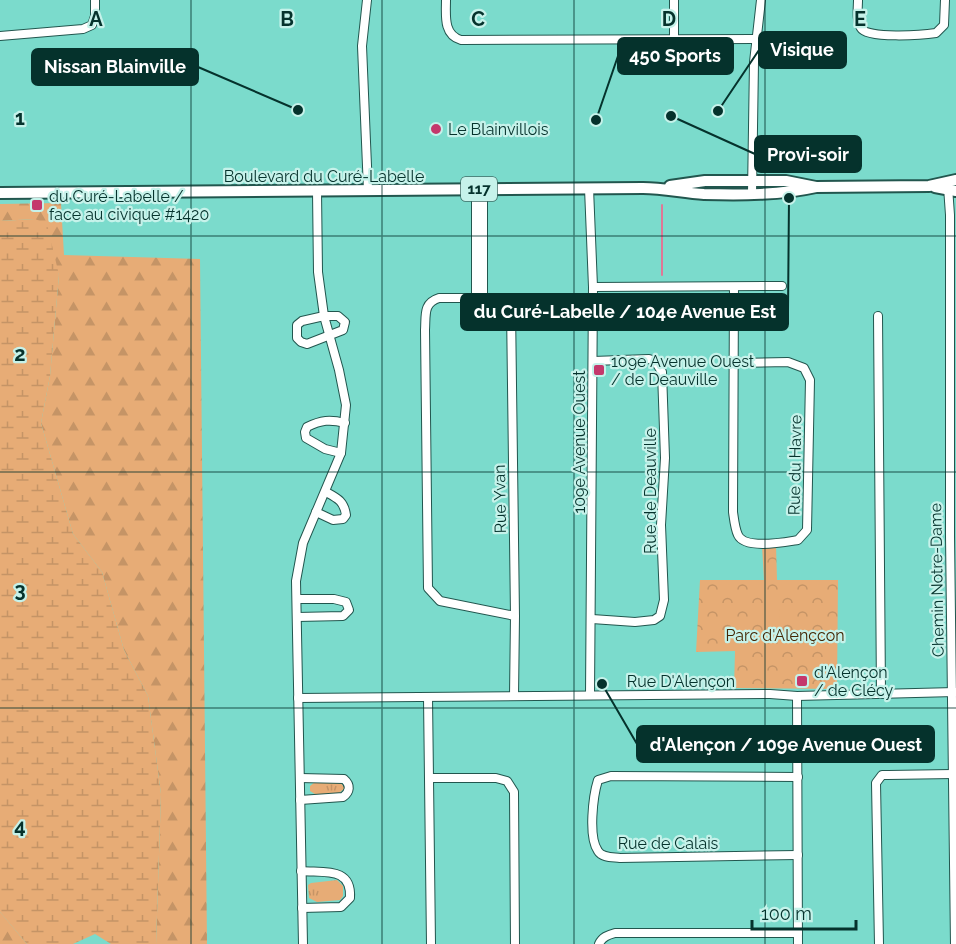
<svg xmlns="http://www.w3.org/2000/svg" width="956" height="944" font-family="Raleway,sans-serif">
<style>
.grass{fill:url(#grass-tufts)}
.forest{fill:url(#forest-firs)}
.wetland{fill:url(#wetland-marsh)}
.park{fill:url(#park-crowns)}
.pitch{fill:#e7ac76}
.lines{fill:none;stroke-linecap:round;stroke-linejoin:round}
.stream{stroke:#df7896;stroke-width:2}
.minor-casing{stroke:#22564e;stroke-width:10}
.major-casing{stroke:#22564e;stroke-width:14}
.minor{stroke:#fff;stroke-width:8}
.major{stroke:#fff;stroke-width:10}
.grid{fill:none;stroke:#05322c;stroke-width:1.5;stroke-opacity:0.55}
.poi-dot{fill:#c4386c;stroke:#c6f2ea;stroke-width:2}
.labels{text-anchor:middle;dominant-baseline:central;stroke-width:4.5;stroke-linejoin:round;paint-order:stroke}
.shield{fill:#c6f2ea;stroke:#3f6c65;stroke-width:1.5}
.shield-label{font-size:15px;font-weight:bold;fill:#05322c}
.poi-label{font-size:16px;fill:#05322c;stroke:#c6f2ea;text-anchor:start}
.street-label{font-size:16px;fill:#05322c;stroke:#c6f2ea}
.park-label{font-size:16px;fill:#442604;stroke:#c6f2ea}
.grid-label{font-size:20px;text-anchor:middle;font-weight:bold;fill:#05322c;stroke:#c6f2ea;stroke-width:4.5;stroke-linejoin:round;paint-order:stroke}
.leader{fill:none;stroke:#05322c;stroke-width:2}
.callout-dot{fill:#05322c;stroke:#c6f2ea;stroke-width:2}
.callout{fill:#05322c;stroke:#05322c;stroke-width:2}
.callout-label{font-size:18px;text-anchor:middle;font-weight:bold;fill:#fff}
</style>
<defs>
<pattern id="grass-tufts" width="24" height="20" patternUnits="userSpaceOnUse" patternTransform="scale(1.5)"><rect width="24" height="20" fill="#e7ac76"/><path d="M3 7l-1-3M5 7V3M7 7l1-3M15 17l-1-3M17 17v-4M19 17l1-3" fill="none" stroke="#c59466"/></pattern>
<pattern id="forest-firs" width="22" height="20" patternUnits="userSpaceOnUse" patternTransform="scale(1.5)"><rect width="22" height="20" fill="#e7ac76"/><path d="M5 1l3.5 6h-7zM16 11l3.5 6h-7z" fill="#c59466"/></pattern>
<pattern id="wetland-marsh" width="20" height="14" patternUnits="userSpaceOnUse" patternTransform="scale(1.5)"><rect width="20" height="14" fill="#e7ac76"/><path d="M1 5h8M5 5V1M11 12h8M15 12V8" fill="none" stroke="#c59466"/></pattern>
<pattern id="park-crowns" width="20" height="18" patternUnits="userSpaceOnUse" patternTransform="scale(1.5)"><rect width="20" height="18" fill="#e7ac76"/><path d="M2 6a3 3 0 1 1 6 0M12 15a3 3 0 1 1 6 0" fill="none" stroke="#c59466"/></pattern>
</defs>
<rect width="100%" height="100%" fill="#7bdbcc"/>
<g class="grass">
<path d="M 339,781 L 345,788 L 338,794 L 318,796 L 310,791 L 310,786 L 315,782 Z"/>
<path d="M 337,880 L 343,886 L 343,896 L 340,900 L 317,902 L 309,898 L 308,885 L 311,883 Z"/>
</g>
<g class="forest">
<path d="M 61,203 L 64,255 L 200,259 L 207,944 L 156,944 L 161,794 L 148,696 L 124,650 L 102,572 L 73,534 L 41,423 L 50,376 L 59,275 L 35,219 L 0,221 L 0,204 Z"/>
<path d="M 0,912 L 1,913 L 27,944 L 0,944 Z"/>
</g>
<path class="wetland" d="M 35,219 L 47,224 L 59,275 L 50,376 L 41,423 L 73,534 L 102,572 L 124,650 L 148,696 L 161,794 L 156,944 L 111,944 L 95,934 L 73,944 L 27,944 L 0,912 L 0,221 Z"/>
<path class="park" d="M 776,545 L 777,580 L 838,580 L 837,689 L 734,688 L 735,651 L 696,652 L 700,580 L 764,580 L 762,546 Z"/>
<path class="pitch" d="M 762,608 L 779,608 L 781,637 L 764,638 Z"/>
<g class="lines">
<path class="stream" d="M 662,205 L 662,275"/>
<g class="minor-casing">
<g id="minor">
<path d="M 367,0 L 362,46 L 368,190"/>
<path d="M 446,0 C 446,15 443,35 461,40 L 756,39"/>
<path d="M 674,0 L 674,38"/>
<path d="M 858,0 C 858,8 856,21 861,28 C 867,39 923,35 936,33 L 944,25 L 945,0"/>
<path d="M 0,36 L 83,29 L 92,25 L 95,16 L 95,0"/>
<path d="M 948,187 L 950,215 L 950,536 L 955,944"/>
<path d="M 589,188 L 593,287 L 590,695"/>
<path d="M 476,189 L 476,298"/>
<path d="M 483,189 L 483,298"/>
<path d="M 752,193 L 754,62 L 761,0"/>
<path d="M 593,287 L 782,286"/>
<path d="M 324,316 L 338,316 L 345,322 L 343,330 L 307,344 L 301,342 L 297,338 L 297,325 L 302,321 Z"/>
<path d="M 878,316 L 881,694"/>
<path d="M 734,363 L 788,362 L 804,368 L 810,380 L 807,530 L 798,540 C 785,542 745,550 738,535 C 735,529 734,519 733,512 L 734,287"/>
<path d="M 341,453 L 325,449 L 306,438 L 305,432 L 307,427 C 321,420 330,419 345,423"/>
<path d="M 316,512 L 333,520 L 343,519 L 346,515 C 344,501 337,498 326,492"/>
<path d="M 297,599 L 334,599 L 346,602 L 349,610 L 343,616 L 297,617"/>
<path d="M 592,619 L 635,622 L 654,620 L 660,616 L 664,600 L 661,525 L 665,458 L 662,372 L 655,361 L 649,359 L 593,361"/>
<path d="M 514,696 L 515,616 L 511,308 L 509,302 L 502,298 L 439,298 C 423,303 426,315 425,330 L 428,588 L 440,601 L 515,616"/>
<path d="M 797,696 L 798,944"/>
<path d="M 428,697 L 431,944"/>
<path d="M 298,698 L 770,694 L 797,696 L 955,692"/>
<path d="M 300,778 L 344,779 C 351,785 350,792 343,797 L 300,800"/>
<path d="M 430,778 L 496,778 L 507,781 L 514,792 L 515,944"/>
<path d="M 798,855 L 620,858 C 613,857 602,858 598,851 C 588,837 593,796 598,780 L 611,776 L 798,777"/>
<path d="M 301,871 C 325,873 352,867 350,898 L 341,907 L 302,908"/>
<path d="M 303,944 L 296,581 L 303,543 L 341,453 L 346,405 L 339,370 L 324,316 L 318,272 L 317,191"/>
<path d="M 599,944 C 602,937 608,935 615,933 L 798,933"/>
<path d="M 879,944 L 876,783 L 882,775 L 888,775 L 953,774"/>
</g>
</g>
<g class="major-casing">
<g id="major">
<path d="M 670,186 L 705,181 L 786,181 L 816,187 L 929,186 L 956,180"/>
<path d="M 935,187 L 956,191"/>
<path d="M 0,193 L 643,188 C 664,188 684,193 704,194 C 741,195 780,195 816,187"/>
</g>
</g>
<use href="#minor" class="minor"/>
<use href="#major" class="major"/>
</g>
<path class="grid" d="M 191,0 L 191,944M 382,0 L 382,944M 574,0 L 574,944M 765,0 L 765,944M 0,236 L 956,236M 0,472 L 956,472M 0,708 L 956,708"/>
<g class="poi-dot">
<circle cx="436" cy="129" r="6"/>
<rect x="31" y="199" width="12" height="12" rx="3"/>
<rect x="593" y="364" width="12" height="12" rx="3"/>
<rect x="796" y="675" width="12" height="12" rx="3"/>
</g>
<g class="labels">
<rect class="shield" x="461" y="177" width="36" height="24" rx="4.5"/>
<g class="shield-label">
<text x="479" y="189">117</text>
</g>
<g class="poi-label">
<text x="448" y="129">Le Blainvillois</text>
<text x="49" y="196">du Curé-Labelle /<tspan x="49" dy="18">face au civique #1420</tspan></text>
<text x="611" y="361">109e Avenue Ouest<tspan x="611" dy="18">/ de Deauville</tspan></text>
<text x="814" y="672">d'Alençon<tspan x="814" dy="18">/ de Clécy</tspan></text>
</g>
<g class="street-label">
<text x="324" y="176">Boulevard du Curé-Labelle</text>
<text transform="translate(579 442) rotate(-90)">109e Avenue Ouest</text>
<text transform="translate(795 465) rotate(-89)">Rue du Havre</text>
<text transform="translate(650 491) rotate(-90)">Rue de Deauville</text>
<text transform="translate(500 499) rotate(-91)">Rue Yvan</text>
<text transform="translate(937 580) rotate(-91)">Chemin Notre-Dame</text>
<text x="681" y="681">Rue D'Alençon</text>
<text x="668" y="843">Rue de Calais</text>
</g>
<g class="park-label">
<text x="785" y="635">Parc d'Alençcon</text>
</g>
</g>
<g class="grid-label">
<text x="96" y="26">A</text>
<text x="287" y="26">B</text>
<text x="478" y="26">C</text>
<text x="669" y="26">D</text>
<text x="860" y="26">E</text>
<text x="20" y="125">1</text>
<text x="20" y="361">2</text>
<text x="20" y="597">3</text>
<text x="20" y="833">4</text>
</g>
<path class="leader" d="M718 111L759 50M596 120L618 56M298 110L198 67M671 116L755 154M789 198L788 312M602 684L637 744"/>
<g class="callout-dot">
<circle cx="718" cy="111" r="6"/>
<circle cx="596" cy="120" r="6"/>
<circle cx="298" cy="110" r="6"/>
<circle cx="671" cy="116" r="6"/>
<circle cx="789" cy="198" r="6"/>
<circle cx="602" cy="684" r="6"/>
</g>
<g class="callout">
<rect x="759" y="32" width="87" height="36" rx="6"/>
<rect x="618" y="38" width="115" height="36" rx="6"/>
<rect x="32" y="49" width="166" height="36" rx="6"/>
<rect x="755" y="136" width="106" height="36" rx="6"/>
<rect x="461" y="294" width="327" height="36" rx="6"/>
<rect x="637" y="726" width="297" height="36" rx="6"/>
</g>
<g class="callout-label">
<text x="802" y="56">Visique</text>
<text x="675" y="62">450 Sports</text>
<text x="115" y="73">Nissan Blainville</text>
<text x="808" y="161">Provi-soir</text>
<text x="625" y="318">du Curé-Labelle / 104e Avenue Est</text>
<text x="786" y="751">d'Alençon / 109e Avenue Ouest</text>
</g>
<path d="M752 920v9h104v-9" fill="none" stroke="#05322c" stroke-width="3"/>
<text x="761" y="920" font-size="18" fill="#05322c" stroke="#c6f2ea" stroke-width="4.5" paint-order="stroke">100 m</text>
</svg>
